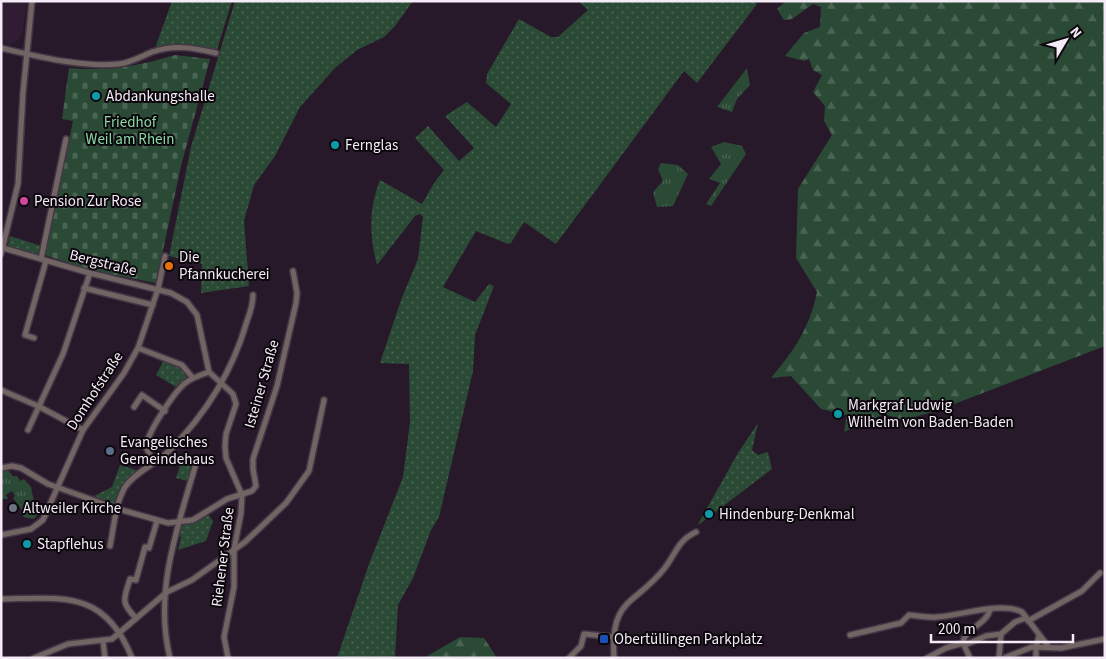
<svg xmlns="http://www.w3.org/2000/svg" width="1106" height="659" font-family="'Source Sans 3',sans-serif">
<style>
.built{fill:#301d33}
.grass{fill:url(#grass-tufts)}
.forest{fill:url(#forest-firs)}
.cemetery{fill:url(#cemetery-stones)}
.park{fill:url(#park-dots)}
.lines{fill:none;stroke-linecap:round;stroke-linejoin:round}
.minor-casing{stroke:#443646;stroke-width:8}
.minor{stroke:#716462;stroke-width:5}
.culture-dot{fill:#0f9aa8;stroke:#0c070d;stroke-width:2}
.hotel-dot{fill:#d1479c;stroke:#0c070d;stroke-width:2}
.food-dot{fill:#e8710a;stroke:#0c070d;stroke-width:2}
.service-dot{fill:#5c6f8a;stroke:#0c070d;stroke-width:2}
.worship-dot{fill:#6b7280;stroke:#0c070d;stroke-width:2}
.transit-dot{fill:#1a4fb4;stroke:#0c070d;stroke-width:2}
.labels{text-anchor:middle;dominant-baseline:central;stroke-width:4;stroke-linejoin:round;paint-order:stroke}
.poi-label{font-size:15px;fill:#f5ebf7;stroke:#0c070d;text-anchor:start}
.park-label{font-size:15px;fill:#88d9a3;stroke:#0c070d}
.street-label{font-size:15px;fill:#f5ebf7;stroke:#0c070d}
</style>
<defs>
<pattern id="grass-tufts" width="24" height="20" patternUnits="userSpaceOnUse" patternTransform="scale(1.25)"><rect width="24" height="20" fill="#2a4a35"/><path d="M3 7l-1-3M5 7V3M7 7l1-3M15 17l-1-3M17 17v-4M19 17l1-3" fill="none" stroke="#4a6453"/></pattern>
<pattern id="forest-firs" width="22" height="20" patternUnits="userSpaceOnUse" patternTransform="scale(1.25)"><rect width="22" height="20" fill="#2a4a35"/><path d="M5 1l3.5 6h-7zM16 11l3.5 6h-7z" fill="#4a6453"/></pattern>
<pattern id="cemetery-stones" width="16" height="16" patternUnits="userSpaceOnUse" patternTransform="scale(1.25)"><rect width="16" height="16" fill="#2a4a35"/><path d="M2 7V4a2 2 0 0 1 4 0v3zM10 15v-3a2 2 0 0 1 4 0v3z" fill="#4a6453"/></pattern>
<pattern id="park-dots" width="8" height="8" patternUnits="userSpaceOnUse" patternTransform="scale(1.25)"><rect width="8" height="8" fill="#2a4a35"/><path d="M2 2h.1M6 6h.1" fill="none" stroke="#4a6453" stroke-width="1.8" stroke-linecap="round"/></pattern>
</defs>
<rect width="100%" height="100%" fill="#271929"/>
<path class="built" d="M 1,1 L 27,1 L 22,34 L 18,40 L 9,44 L 1,42 Z"/>
<g class="grass">
<path d="M 747,68 L 750,85 L 737,99 L 732,112 L 717,107 Z"/>
<path d="M 724,142 L 742,146 L 746,154 L 711,206 L 706,204 L 720,183 L 709,179 L 721,164 L 711,147 Z"/>
<path d="M 661,163 L 678,165 L 688,174 L 673,206 L 657,207 L 653,192 L 663,181 L 658,169 Z"/>
<path d="M 1,470 L 8,470 L 13,476 L 17,476 L 20,481 L 24,479 L 31,487 L 37,516 L 33,519 L 23,517 L 24,513 L 13,498 L 15,496 L 12,491 L 6,495 L 8,499 L 1,499 Z"/>
</g>
<g class="forest">
<path d="M 786,1 L 1105,1 L 1105,346 L 936,411 L 903,420 L 884,414 L 844,432 L 847,415 L 821,409 L 791,376 L 771,378 C 795,349 809,329 817,292 L 796,258 L 798,189 L 832,135 L 824,121 L 825,106 L 813,92 L 822,75 L 813,70 L 809,59 L 804,61 L 785,56 L 804,33 L 820,27 L 821,7 L 813,4 L 792,19 L 784,20 L 777,9 Z"/>
<path d="M 460,637 L 484,638 L 497,658 L 424,658 Z"/>
</g>
<path class="cemetery" d="M 175,55 L 210,59 L 181,166 L 156,283 L 89,270 L 45,255 L 73,121 L 62,119 L 69,68 C 110,71 135,67 175,55 Z"/>
<g class="park">
<path d="M 172,1 L 232,1 L 216,53 L 181,47 L 154,51 Z"/>
<path d="M 235,1 L 413,1 L 395,26 L 384,37 L 357,50 L 335,68 L 300,107 L 275,156 L 254,185 L 244,221 L 249,286 L 201,293 L 202,264 L 169,256 L 191,147 Z"/>
<path d="M 581,1 L 754,1 L 757,4 L 697,83 L 684,71 L 556,244 L 524,222 L 511,243 L 508,244 L 476,231 L 443,287 L 475,302 L 489,284 L 494,286 L 475,335 L 473,371 L 439,517 L 431,530 L 413,578 L 398,605 L 395,658 L 337,658 L 369,564 L 403,477 L 410,422 L 409,364 L 380,363 L 401,300 L 418,259 L 423,216 L 419,214 L 415,216 L 377,265 C 369,235 369,208 380,180 L 422,204 L 434,183 L 444,170 L 415,138 L 428,126 L 459,161 L 474,148 L 445,116 L 467,102 L 496,127 L 511,104 L 486,83 L 487,74 L 519,19 L 551,37 L 558,37 L 588,10 L 580,3 Z"/>
<path d="M 10,236 L 44,247 L 41,259 L 7,249 Z"/>
<path d="M 164,360 C 175,364 185,366 187,379 L 176,387 L 156,375 Z"/>
<path d="M 758,423 L 752,450 L 758,455 L 768,452 L 772,469 L 697,526 L 738,453 Z"/>
<path d="M 183,456 L 197,460 L 191,482 L 176,478 Z"/>
<path d="M 120,465 L 139,471 L 128,478 L 113,505 L 94,496 L 112,487 Z"/>
<path d="M 206,512 L 213,521 L 206,541 L 178,550 L 181,537 L 176,536 L 179,523 Z"/>
</g>
<g class="lines">
<g class="minor-casing">
<g id="minor">
<path d="M 1,48 C 36,56 83,68 119,64 C 130,63 142,56 152,52 C 174,44 194,48 216,53"/>
<path d="M 3,248 L 86,272 L 171,293 L 187,302 L 197,315 L 209,372 L 233,394 L 236,404 L 226,434 L 225,446 L 226,458 L 242,495 L 241,513 L 234,549 L 234,587 L 224,637 L 228,658"/>
<path d="M 1,254 L 18,184 L 23,93 L 32,1"/>
<path d="M 41,259 L 66,139"/>
<path d="M 84,288 L 153,305"/>
<path d="M 34,338 L 25,335 L 46,261"/>
<path d="M 138,348 L 182,365 L 193,378"/>
<path d="M 1,390 L 38,406 L 83,430"/>
<path d="M 134,407 L 142,395 L 165,411"/>
<path d="M 28,430 L 63,354 L 90,273"/>
<path d="M 154,463 L 146,447 C 147,433 173,394 184,384 C 191,378 200,375 209,372"/>
<path d="M 1,468 L 12,466 L 21,468 L 48,484 L 118,509 L 168,523 L 193,520 L 227,499 L 252,491 L 256,486 L 253,469 L 253,459 L 277,386 L 296,303 L 297,293 L 293,271"/>
<path d="M 1,535 L 31,529 L 43,520 L 83,430 L 124,373 L 138,348 L 158,289 L 165,256"/>
<path d="M 110,546 C 114,527 115,504 125,487 C 135,472 156,464 169,451 C 205,415 233,370 247,321 C 250,313 253,304 253,295"/>
<path d="M 1,599 C 64,598 105,590 132,658"/>
<path d="M 136,618 C 120,602 124,599 130,579 L 136,580 L 145,547 L 149,548 L 157,521"/>
<path d="M 1028,621 L 1082,591 L 1100,573"/>
<path d="M 850,635 L 901,623 L 909,615 C 918,616 928,618 937,617 C 959,616 1001,601 1022,612 L 1048,646"/>
<path d="M 103,641 L 105,658"/>
<path d="M 963,643 C 964,629 986,625 990,610"/>
<path d="M 963,643 L 970,658"/>
<path d="M 965,645 L 986,636 L 1001,634 L 1015,622 L 1026,618"/>
<path d="M 34,658 L 68,644 L 112,639 L 167,592 L 192,580 L 245,542 L 286,503 L 309,471 L 324,400"/>
<path d="M 170,658 C 153,591 179,523 197,460"/>
<path d="M 569,658 L 581,646 L 584,634 L 613,637"/>
<path d="M 614,658 C 610,598 634,606 664,569 C 676,554 677,541 696,532"/>
<path d="M 927,658 L 946,648 L 963,643"/>
<path d="M 999,658 L 1001,634"/>
<path d="M 1004,658 L 1032,647 L 1061,648 L 1105,639"/>
<path d="M 1036,658 L 1036,647 L 1039,636"/>
</g>
</g>
<use href="#minor" class="minor"/>
</g>
<g class="culture-dot">
<circle cx="96" cy="96" r="5"/>
<circle cx="335" cy="145" r="5"/>
<circle cx="838" cy="414" r="5"/>
<circle cx="709" cy="514" r="5"/>
<circle cx="27" cy="544" r="5"/>
</g>
<circle class="hotel-dot" cx="24" cy="201" r="5"/>
<circle class="food-dot" cx="169" cy="266" r="5"/>
<circle class="service-dot" cx="110" cy="451" r="5"/>
<circle class="worship-dot" cx="13" cy="508" r="5"/>
<rect class="transit-dot" x="599" y="634" width="10" height="10" rx="2.5"/>
<g class="labels">
<g class="poi-label">
<text x="106" y="96">Abdankungshalle</text>
<text x="345" y="145">Fernglas</text>
<text x="34" y="201">Pension Zur Rose</text>
<text x="179" y="257">Die<tspan x="179" dy="17">Pfannkucherei</tspan></text>
<text x="848" y="405">Markgraf Ludwig<tspan x="848" dy="17">Wilhelm von Baden-Baden</tspan></text>
<text x="120" y="442">Evangelisches<tspan x="120" dy="17">Gemeindehaus</tspan></text>
<text x="23" y="508">Altweiler Kirche</text>
<text x="719" y="514">Hindenburg-Denkmal</text>
<text x="37" y="544">Stapflehus</text>
<text x="614" y="639">Obertüllingen Parkplatz</text>
</g>
<g class="park-label">
<text x="130" y="122">Friedhof<tspan x="130" dy="17">Weil am Rhein</tspan></text>
</g>
<g class="street-label">
<text transform="translate(103 263) rotate(14)">Bergstraße</text>
<text transform="translate(262 384) rotate(-74)">Isteiner Straße</text>
<text transform="translate(95 391) rotate(-57)">Domhofstraße</text>
<text transform="translate(223 557) rotate(-83)">Riehener Straße</text>
</g>
</g>
<rect width="1106" height="659" fill="none" stroke="#f5ebf7" stroke-width="5"/>
<g transform="translate(1066 40) rotate(52)" stroke="#0c070d" stroke-width="4" paint-order="stroke">
<path d="M0-4L9 19L0 12L-9 19Z" fill="#f5ebf7"/>
<text y="-8" font-size="14" font-weight="bold" text-anchor="middle" fill="#f5ebf7">N</text>
</g>
<path d="M931 634v8h142v-8" fill="none" stroke="#f5ebf7" stroke-width="2.5"/>
<text x="938" y="634" font-size="15" fill="#f5ebf7" stroke="#0c070d" stroke-width="4" paint-order="stroke">200 m</text>
</svg>
